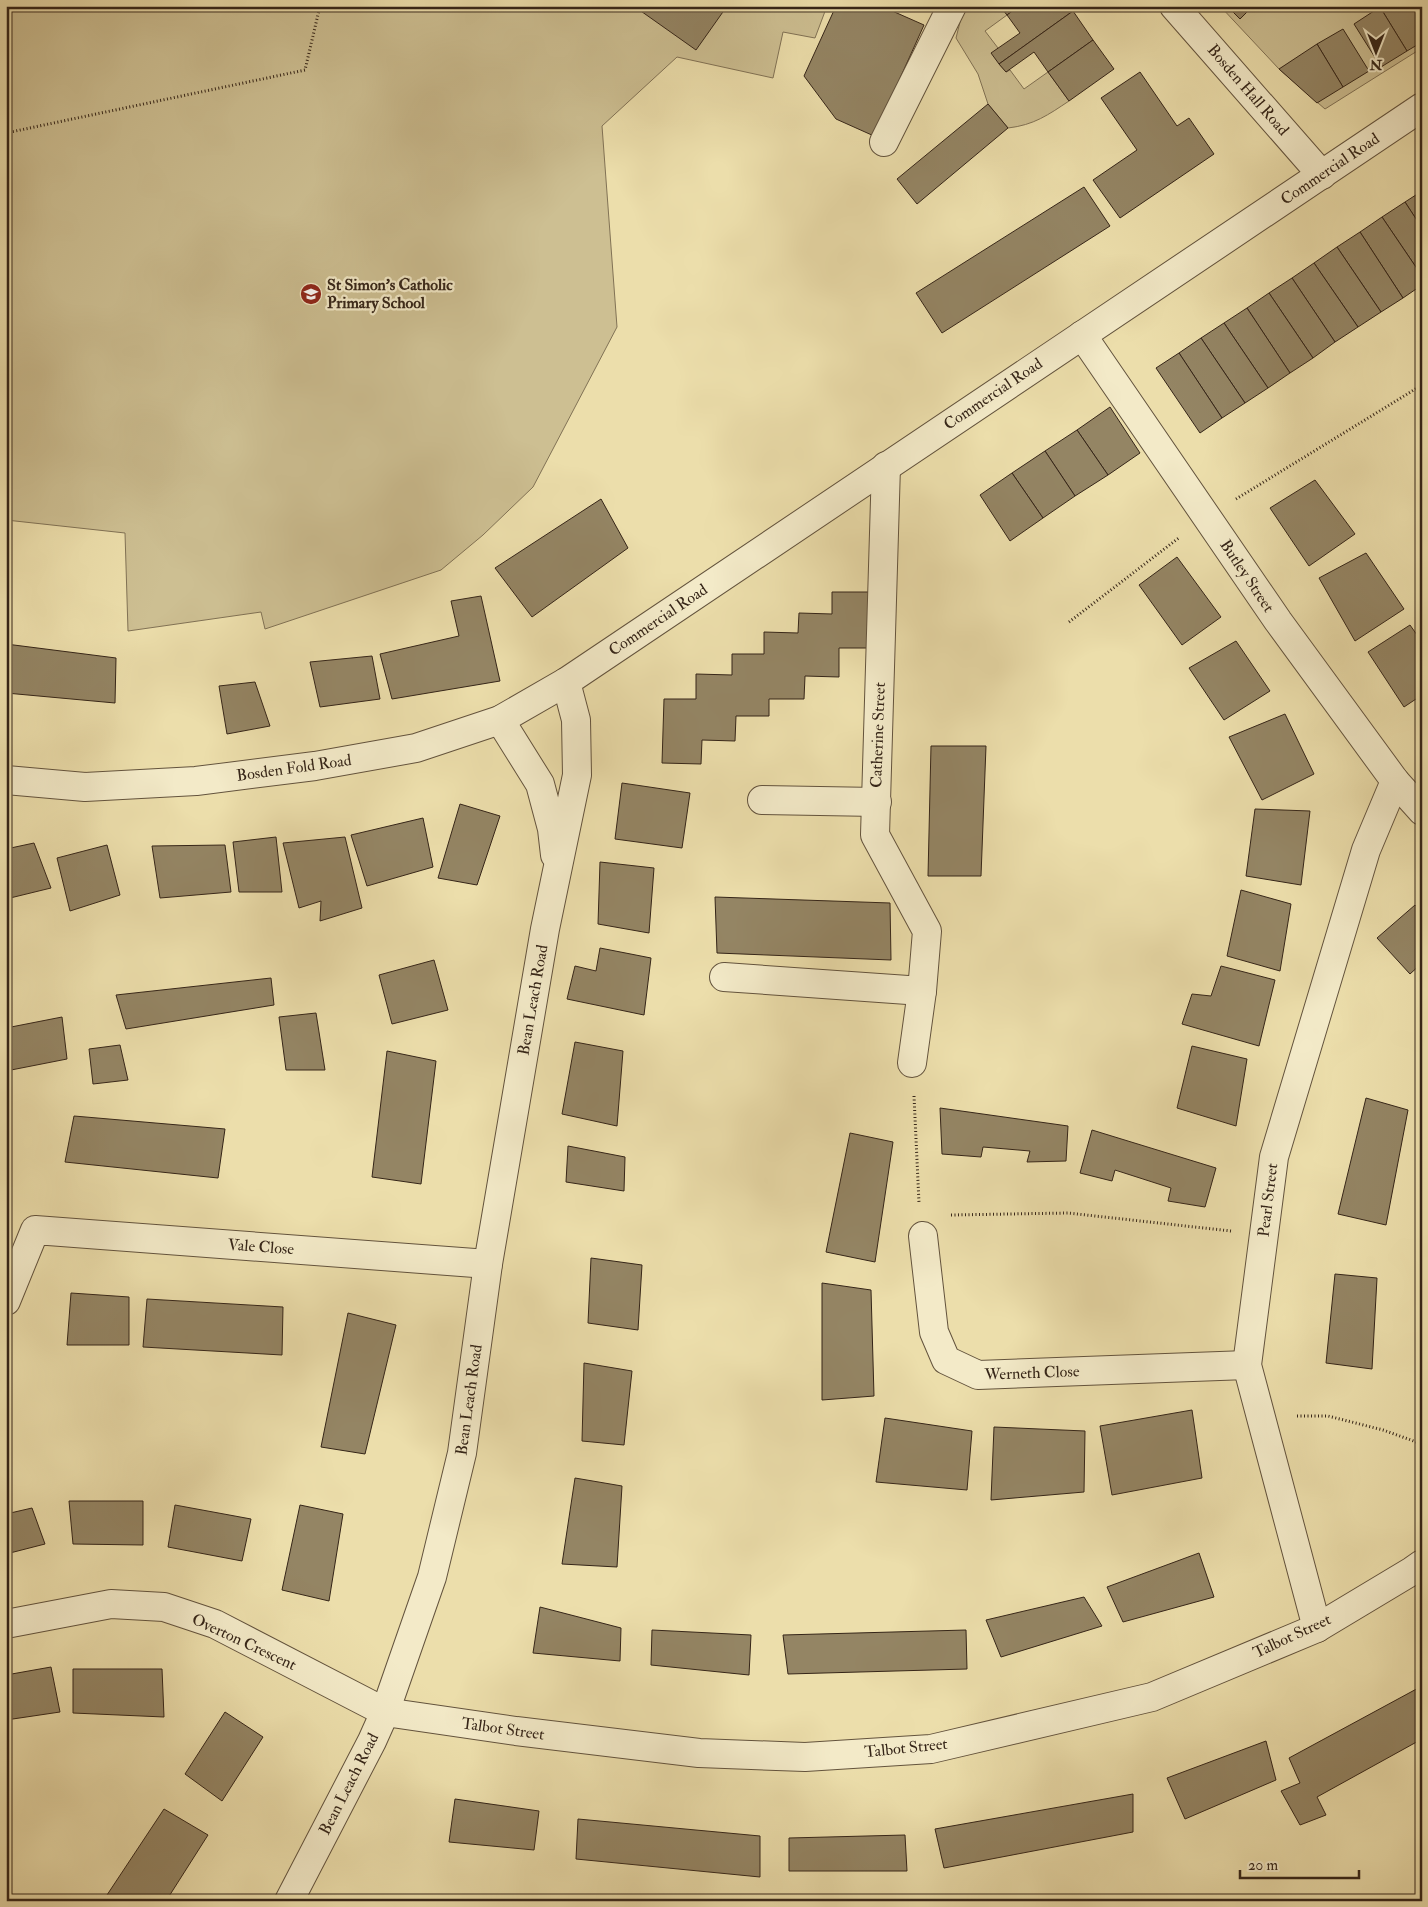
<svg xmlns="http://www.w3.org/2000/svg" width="1428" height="1907" font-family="'IM FELL Double Pica',serif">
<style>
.green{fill:#cdbf92;stroke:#817255}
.building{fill:#948564;stroke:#352518}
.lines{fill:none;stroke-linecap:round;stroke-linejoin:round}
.minor-casing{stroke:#63533d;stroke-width:30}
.path{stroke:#352518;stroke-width:3;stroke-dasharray:1 2.5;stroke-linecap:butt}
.minor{stroke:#f3eac8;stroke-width:28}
.labels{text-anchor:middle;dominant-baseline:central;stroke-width:4.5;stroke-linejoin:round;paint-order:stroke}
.street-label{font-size:16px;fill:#352518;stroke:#f3eac8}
.poi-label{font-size:16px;font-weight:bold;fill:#352518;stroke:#f3eac8;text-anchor:start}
</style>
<rect width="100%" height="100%" fill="#ecdeab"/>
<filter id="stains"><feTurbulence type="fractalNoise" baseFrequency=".004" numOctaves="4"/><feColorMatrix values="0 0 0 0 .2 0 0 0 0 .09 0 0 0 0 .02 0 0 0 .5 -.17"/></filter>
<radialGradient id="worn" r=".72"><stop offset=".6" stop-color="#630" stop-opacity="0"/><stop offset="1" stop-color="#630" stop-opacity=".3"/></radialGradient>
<g class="green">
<path d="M 6,6 L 827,6 L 815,38 L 783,32 L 773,78 L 677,57 L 602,126 L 617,327 L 533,487 L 483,535 L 441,570 L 265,629 L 261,612 L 128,631 L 125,533 L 6,520 Z"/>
<path d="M 964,6 L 1000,6 L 1007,15 L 985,31 L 998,48 L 999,64 L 1006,72 L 1010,70 L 1024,89 L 1048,72 L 1069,101 C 1048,115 1034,125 1008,128 L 988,104 L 978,74 L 956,38 Z"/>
<path d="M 1220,6 L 1422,6 L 1422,48 L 1325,109 L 1279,69 Z"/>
</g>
<g class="building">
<path d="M 641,6 L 721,6 L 725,9 L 696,50 L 638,9 Z"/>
<path d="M 836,6 L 881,6 L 924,25 L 874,136 L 836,119 L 804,76 Z"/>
<path d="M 1000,6 L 1019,6 L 1007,15 Z"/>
<path d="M 1019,6 L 1069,6 L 1073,11 L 999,64 L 991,53 L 1020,33 L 1007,15 Z"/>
<path d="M 1227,6 L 1253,6 L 1240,19 Z"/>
<path d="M 1382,6 L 1415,6 L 1422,17 L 1422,42 L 1407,51 L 1380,7 Z"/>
<path d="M 1380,7 L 1407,51 L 1381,67 L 1354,24 Z"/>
<path d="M 1073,11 L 1093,40 L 1048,72 L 1034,52 L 1006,72 L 999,64 Z"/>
<path d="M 1343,29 L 1369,71 L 1343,87 L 1317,44 Z"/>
<path d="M 1093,40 L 1114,69 L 1069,101 L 1048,72 Z"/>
<path d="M 1317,44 L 1343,87 L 1317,103 L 1279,69 Z"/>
<path d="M 1140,72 L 1177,126 L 1189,118 L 1214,154 L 1120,218 L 1093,180 L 1137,150 L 1101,98 Z"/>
<path d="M 988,104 L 1008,128 L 917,204 L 897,179 Z"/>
<path d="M 1084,187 L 1110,226 L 942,333 L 916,293 Z"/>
<path d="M 1422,191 L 1422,228 L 1405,202 Z"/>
<path d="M 1405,202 L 1422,228 L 1422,276 L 1382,217 Z"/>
<path d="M 1382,217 L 1422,276 L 1422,285 L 1403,298 L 1360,232 Z"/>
<path d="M 1360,232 L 1403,298 L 1381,312 L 1337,247 Z"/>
<path d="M 1337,247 L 1381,312 L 1358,327 L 1314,263 Z"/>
<path d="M 1314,263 L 1358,327 L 1335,342 L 1292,278 Z"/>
<path d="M 1292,278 L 1335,342 L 1313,358 L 1269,293 Z"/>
<path d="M 1269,293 L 1313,358 L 1290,373 L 1247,308 Z"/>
<path d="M 1247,308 L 1290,373 L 1268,388 L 1224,323 Z"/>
<path d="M 1224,323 L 1268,388 L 1245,403 L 1201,338 Z"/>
<path d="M 1201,338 L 1245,403 L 1222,418 L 1179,353 Z"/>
<path d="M 1179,353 L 1222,418 L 1200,433 L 1156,368 Z"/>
<path d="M 1110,407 L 1140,453 L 1108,475 L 1077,430 Z"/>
<path d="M 1077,430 L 1108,475 L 1075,496 L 1045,451 Z"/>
<path d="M 1045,451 L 1075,496 L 1043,518 L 1012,473 Z"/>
<path d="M 1012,473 L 1043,518 L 1010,541 L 980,495 Z"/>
<path d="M 1315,480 L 1355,534 L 1309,566 L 1270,508 Z"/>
<path d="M 601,499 L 628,548 L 532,617 L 495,568 Z"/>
<path d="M 1366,553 L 1404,609 L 1355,641 L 1319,578 Z"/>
<path d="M 1177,557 L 1221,617 L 1182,645 L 1139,585 Z"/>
<path d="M 832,592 L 870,592 L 869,648 L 839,648 L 839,677 L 805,676 L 804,699 L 769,699 L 769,716 L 736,716 L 735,741 L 702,740 L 701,764 L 662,763 L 664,699 L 696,699 L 696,674 L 732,675 L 732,654 L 764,654 L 764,632 L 798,633 L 799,613 L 832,614 Z"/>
<path d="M 481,596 L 500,681 L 392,699 L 380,654 L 459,636 L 451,601 Z"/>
<path d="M 1410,625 L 1422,642 L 1422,695 L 1404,707 L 1368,652 Z"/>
<path d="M 1236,641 L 1270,691 L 1224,720 L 1189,668 Z"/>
<path d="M 6,644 L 116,658 L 115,703 L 6,693 Z"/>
<path d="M 372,656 L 380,699 L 320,707 L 310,662 Z"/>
<path d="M 255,682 L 270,726 L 227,734 L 219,686 Z"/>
<path d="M 1285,714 L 1314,774 L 1262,800 L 1229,737 Z"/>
<path d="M 931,746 L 986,746 L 981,876 L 928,876 Z"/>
<path d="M 622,783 L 690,793 L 682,848 L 615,839 Z"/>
<path d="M 460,804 L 500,816 L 477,885 L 438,878 Z"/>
<path d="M 1255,809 L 1310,811 L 1301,885 L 1246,876 Z"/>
<path d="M 423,818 L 433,867 L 367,886 L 351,835 Z"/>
<path d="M 276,837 L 282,892 L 239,892 L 233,842 Z"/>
<path d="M 345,837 L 362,908 L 320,921 L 321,901 L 299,908 L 283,843 Z"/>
<path d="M 34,843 L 51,888 L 6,899 L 6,849 Z"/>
<path d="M 107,845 L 120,895 L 70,911 L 57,858 Z"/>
<path d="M 225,845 L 231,892 L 160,898 L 152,846 Z"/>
<path d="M 600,862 L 654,868 L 649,933 L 598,924 Z"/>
<path d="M 1241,890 L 1291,904 L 1280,971 L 1227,956 Z"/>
<path d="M 715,897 L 890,903 L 891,960 L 717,953 Z"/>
<path d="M 1415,905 L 1422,912 L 1422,963 L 1410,974 L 1377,938 Z"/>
<path d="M 600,948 L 651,958 L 644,1015 L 567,999 L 575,966 L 596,971 Z"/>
<path d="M 434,960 L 448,1010 L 392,1024 L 379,975 Z"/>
<path d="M 1221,966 L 1275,980 L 1259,1046 L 1182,1024 L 1192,994 L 1211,996 Z"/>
<path d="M 271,978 L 274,1005 L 126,1029 L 116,995 Z"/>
<path d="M 316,1013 L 325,1070 L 286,1070 L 279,1017 Z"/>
<path d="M 62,1017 L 67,1059 L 6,1071 L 6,1028 Z"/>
<path d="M 575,1042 L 623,1051 L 617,1126 L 562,1114 Z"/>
<path d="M 120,1045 L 128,1080 L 93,1084 L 89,1049 Z"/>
<path d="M 1192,1046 L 1247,1059 L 1236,1126 L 1177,1108 Z"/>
<path d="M 387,1051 L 436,1061 L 421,1184 L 372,1177 Z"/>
<path d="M 1366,1098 L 1408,1110 L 1386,1225 L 1338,1214 Z"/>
<path d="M 940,1108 L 1068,1126 L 1066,1161 L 1027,1162 L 1030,1151 L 983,1147 L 981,1157 L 942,1154 Z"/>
<path d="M 74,1116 L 225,1129 L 218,1178 L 65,1162 Z"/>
<path d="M 1092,1130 L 1216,1168 L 1205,1207 L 1168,1201 L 1171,1188 L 1115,1170 L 1112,1181 L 1080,1173 Z"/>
<path d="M 850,1133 L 893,1142 L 875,1262 L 826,1252 Z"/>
<path d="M 568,1146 L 625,1157 L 624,1191 L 566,1182 Z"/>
<path d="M 591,1258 L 642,1265 L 638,1330 L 588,1323 Z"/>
<path d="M 1335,1274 L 1377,1278 L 1372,1369 L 1326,1363 Z"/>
<path d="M 822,1283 L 871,1290 L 874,1396 L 822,1400 Z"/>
<path d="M 71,1293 L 129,1297 L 129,1345 L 67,1345 Z"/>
<path d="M 147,1299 L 283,1307 L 282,1355 L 143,1347 Z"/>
<path d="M 348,1313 L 396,1325 L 365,1454 L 321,1447 Z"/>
<path d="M 584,1363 L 632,1371 L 624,1445 L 582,1441 Z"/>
<path d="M 1192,1410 L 1202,1478 L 1112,1495 L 1100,1426 Z"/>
<path d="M 885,1418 L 972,1431 L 967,1490 L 876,1482 Z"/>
<path d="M 994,1427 L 1085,1431 L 1084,1492 L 991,1500 Z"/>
<path d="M 575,1478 L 622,1486 L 617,1567 L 562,1564 Z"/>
<path d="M 69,1501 L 143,1501 L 143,1545 L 73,1544 Z"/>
<path d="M 175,1505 L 251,1519 L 242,1561 L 168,1547 Z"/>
<path d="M 300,1505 L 343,1514 L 329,1601 L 282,1590 Z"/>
<path d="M 32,1508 L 45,1544 L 6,1554 L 6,1514 Z"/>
<path d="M 1199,1553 L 1214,1597 L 1123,1622 L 1107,1587 Z"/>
<path d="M 1084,1597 L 1102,1626 L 1001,1657 L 986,1620 Z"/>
<path d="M 540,1607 L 621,1628 L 620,1661 L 533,1653 Z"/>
<path d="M 652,1630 L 751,1635 L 749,1675 L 651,1665 Z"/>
<path d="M 966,1630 L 967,1669 L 788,1674 L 783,1635 Z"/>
<path d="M 51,1667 L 60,1712 L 6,1720 L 6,1675 Z"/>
<path d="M 73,1669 L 162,1669 L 164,1717 L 73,1713 Z"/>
<path d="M 1422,1686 L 1422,1739 L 1317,1797 L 1326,1815 L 1300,1825 L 1281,1791 L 1300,1783 L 1289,1758 Z"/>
<path d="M 225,1712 L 263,1737 L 222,1801 L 185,1774 Z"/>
<path d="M 1266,1741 L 1276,1780 L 1185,1819 L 1167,1778 Z"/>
<path d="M 1133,1794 L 1133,1832 L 944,1868 L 935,1829 Z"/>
<path d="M 455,1799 L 539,1811 L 534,1850 L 449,1842 Z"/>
<path d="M 164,1809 L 208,1835 L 166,1901 L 103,1901 Z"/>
<path d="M 578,1819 L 760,1836 L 760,1877 L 576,1859 Z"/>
<path d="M 905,1835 L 907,1871 L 789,1871 L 789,1838 Z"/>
</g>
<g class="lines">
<g class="minor-casing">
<g id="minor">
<path d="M 1174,6 L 1322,175"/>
<path d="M 884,142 L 952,6"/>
<path d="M 1082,335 L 1278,621 L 1395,781 L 1422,811"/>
<path d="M 500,720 L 540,784 L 552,829 L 555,855"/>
<path d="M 6,780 L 85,787 L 196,781 L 315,766 L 416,748 L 500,720 L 566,682 L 1422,107"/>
<path d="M 762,800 L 877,802"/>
<path d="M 724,977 L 922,991 L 927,931 L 875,835 L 886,466"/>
<path d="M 912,1063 L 922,991"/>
<path d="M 923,1236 L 934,1332 L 946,1360 L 978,1375 L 1247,1365"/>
<path d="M 6,1301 L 35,1230 L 488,1264"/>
<path d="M 6,1624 L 111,1604 L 164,1607 L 215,1624 L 385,1712 L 516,1731 L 699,1753 L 805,1757 L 931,1749 L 1152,1697 L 1317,1628 L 1412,1571 L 1422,1564"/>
<path d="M 1317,1628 L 1247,1365 L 1274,1157 L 1366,850 L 1395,781"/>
<path d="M 289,1901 L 372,1741 L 385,1712 L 432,1577 L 462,1453 L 488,1264 L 545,929 L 577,775 L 576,720 L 566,682"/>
</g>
</g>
<g class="path">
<path d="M 6,133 L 305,70 L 320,6"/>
<path d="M 1236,499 L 1422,385"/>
<path d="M 1069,622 L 1180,537"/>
<path d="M 914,1096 L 919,1203"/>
<path d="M 951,1215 L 1068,1213 L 1231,1231"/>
<path d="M 1297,1416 L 1328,1416 L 1383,1430 L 1422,1444"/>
</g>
<use href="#minor" class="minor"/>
</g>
<defs>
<g id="school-disc" transform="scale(1.125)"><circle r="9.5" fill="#8f2418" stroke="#f3eac8"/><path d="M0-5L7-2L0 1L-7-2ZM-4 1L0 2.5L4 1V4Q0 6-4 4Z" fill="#fff"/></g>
</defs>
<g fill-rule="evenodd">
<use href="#school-disc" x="311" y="294"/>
</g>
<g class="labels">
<g class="street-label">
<text transform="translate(1248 90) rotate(49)">Bosden Hall Road</text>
<text transform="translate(1330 169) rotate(-34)">Commercial Road</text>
<text transform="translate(993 394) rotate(-34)">Commercial Road</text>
<text transform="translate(1247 576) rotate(56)">Butley Street</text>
<text transform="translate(658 620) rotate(-34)">Commercial Road</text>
<text transform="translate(878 735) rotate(-88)">Catherine Street</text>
<text transform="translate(294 768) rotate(-8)">Bosden Fold Road</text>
<text transform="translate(533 1000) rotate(-80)">Bean Leach Road</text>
<text transform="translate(1268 1200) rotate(-83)">Pearl Street</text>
<text transform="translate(261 1247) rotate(4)">Vale Close</text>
<text transform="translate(1032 1373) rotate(-2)">Werneth Close</text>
<text transform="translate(469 1400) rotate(-82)">Bean Leach Road</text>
<text transform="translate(1292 1636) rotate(-25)">Talbot Street</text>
<text transform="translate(244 1642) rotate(25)">Overton Crescent</text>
<text transform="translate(503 1729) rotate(8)">Talbot Street</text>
<text transform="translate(906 1748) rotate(-6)">Talbot Street</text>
<text transform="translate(349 1784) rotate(-63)">Bean Leach Road</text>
</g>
<g class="poi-label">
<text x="327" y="285">St Simon's Catholic<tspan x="327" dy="18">Primary School</tspan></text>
</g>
</g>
<rect width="1428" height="1907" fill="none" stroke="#ecdeab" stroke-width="25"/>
<rect x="8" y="8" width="1413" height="1892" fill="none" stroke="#352518" stroke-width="2.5"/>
<rect x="12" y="12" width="1403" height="1882" fill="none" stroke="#352518"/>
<g transform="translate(1376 52) rotate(180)" stroke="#f3eac8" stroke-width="4" paint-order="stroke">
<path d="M0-4L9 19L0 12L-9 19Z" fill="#352518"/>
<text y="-8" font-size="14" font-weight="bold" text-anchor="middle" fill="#352518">N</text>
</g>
<path d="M1240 1870v8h119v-8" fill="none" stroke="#352518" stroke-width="2.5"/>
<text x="1248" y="1870" font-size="15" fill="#352518" stroke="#f3eac8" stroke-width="4" paint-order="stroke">20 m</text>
<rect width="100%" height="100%" filter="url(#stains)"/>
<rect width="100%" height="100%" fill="url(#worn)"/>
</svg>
